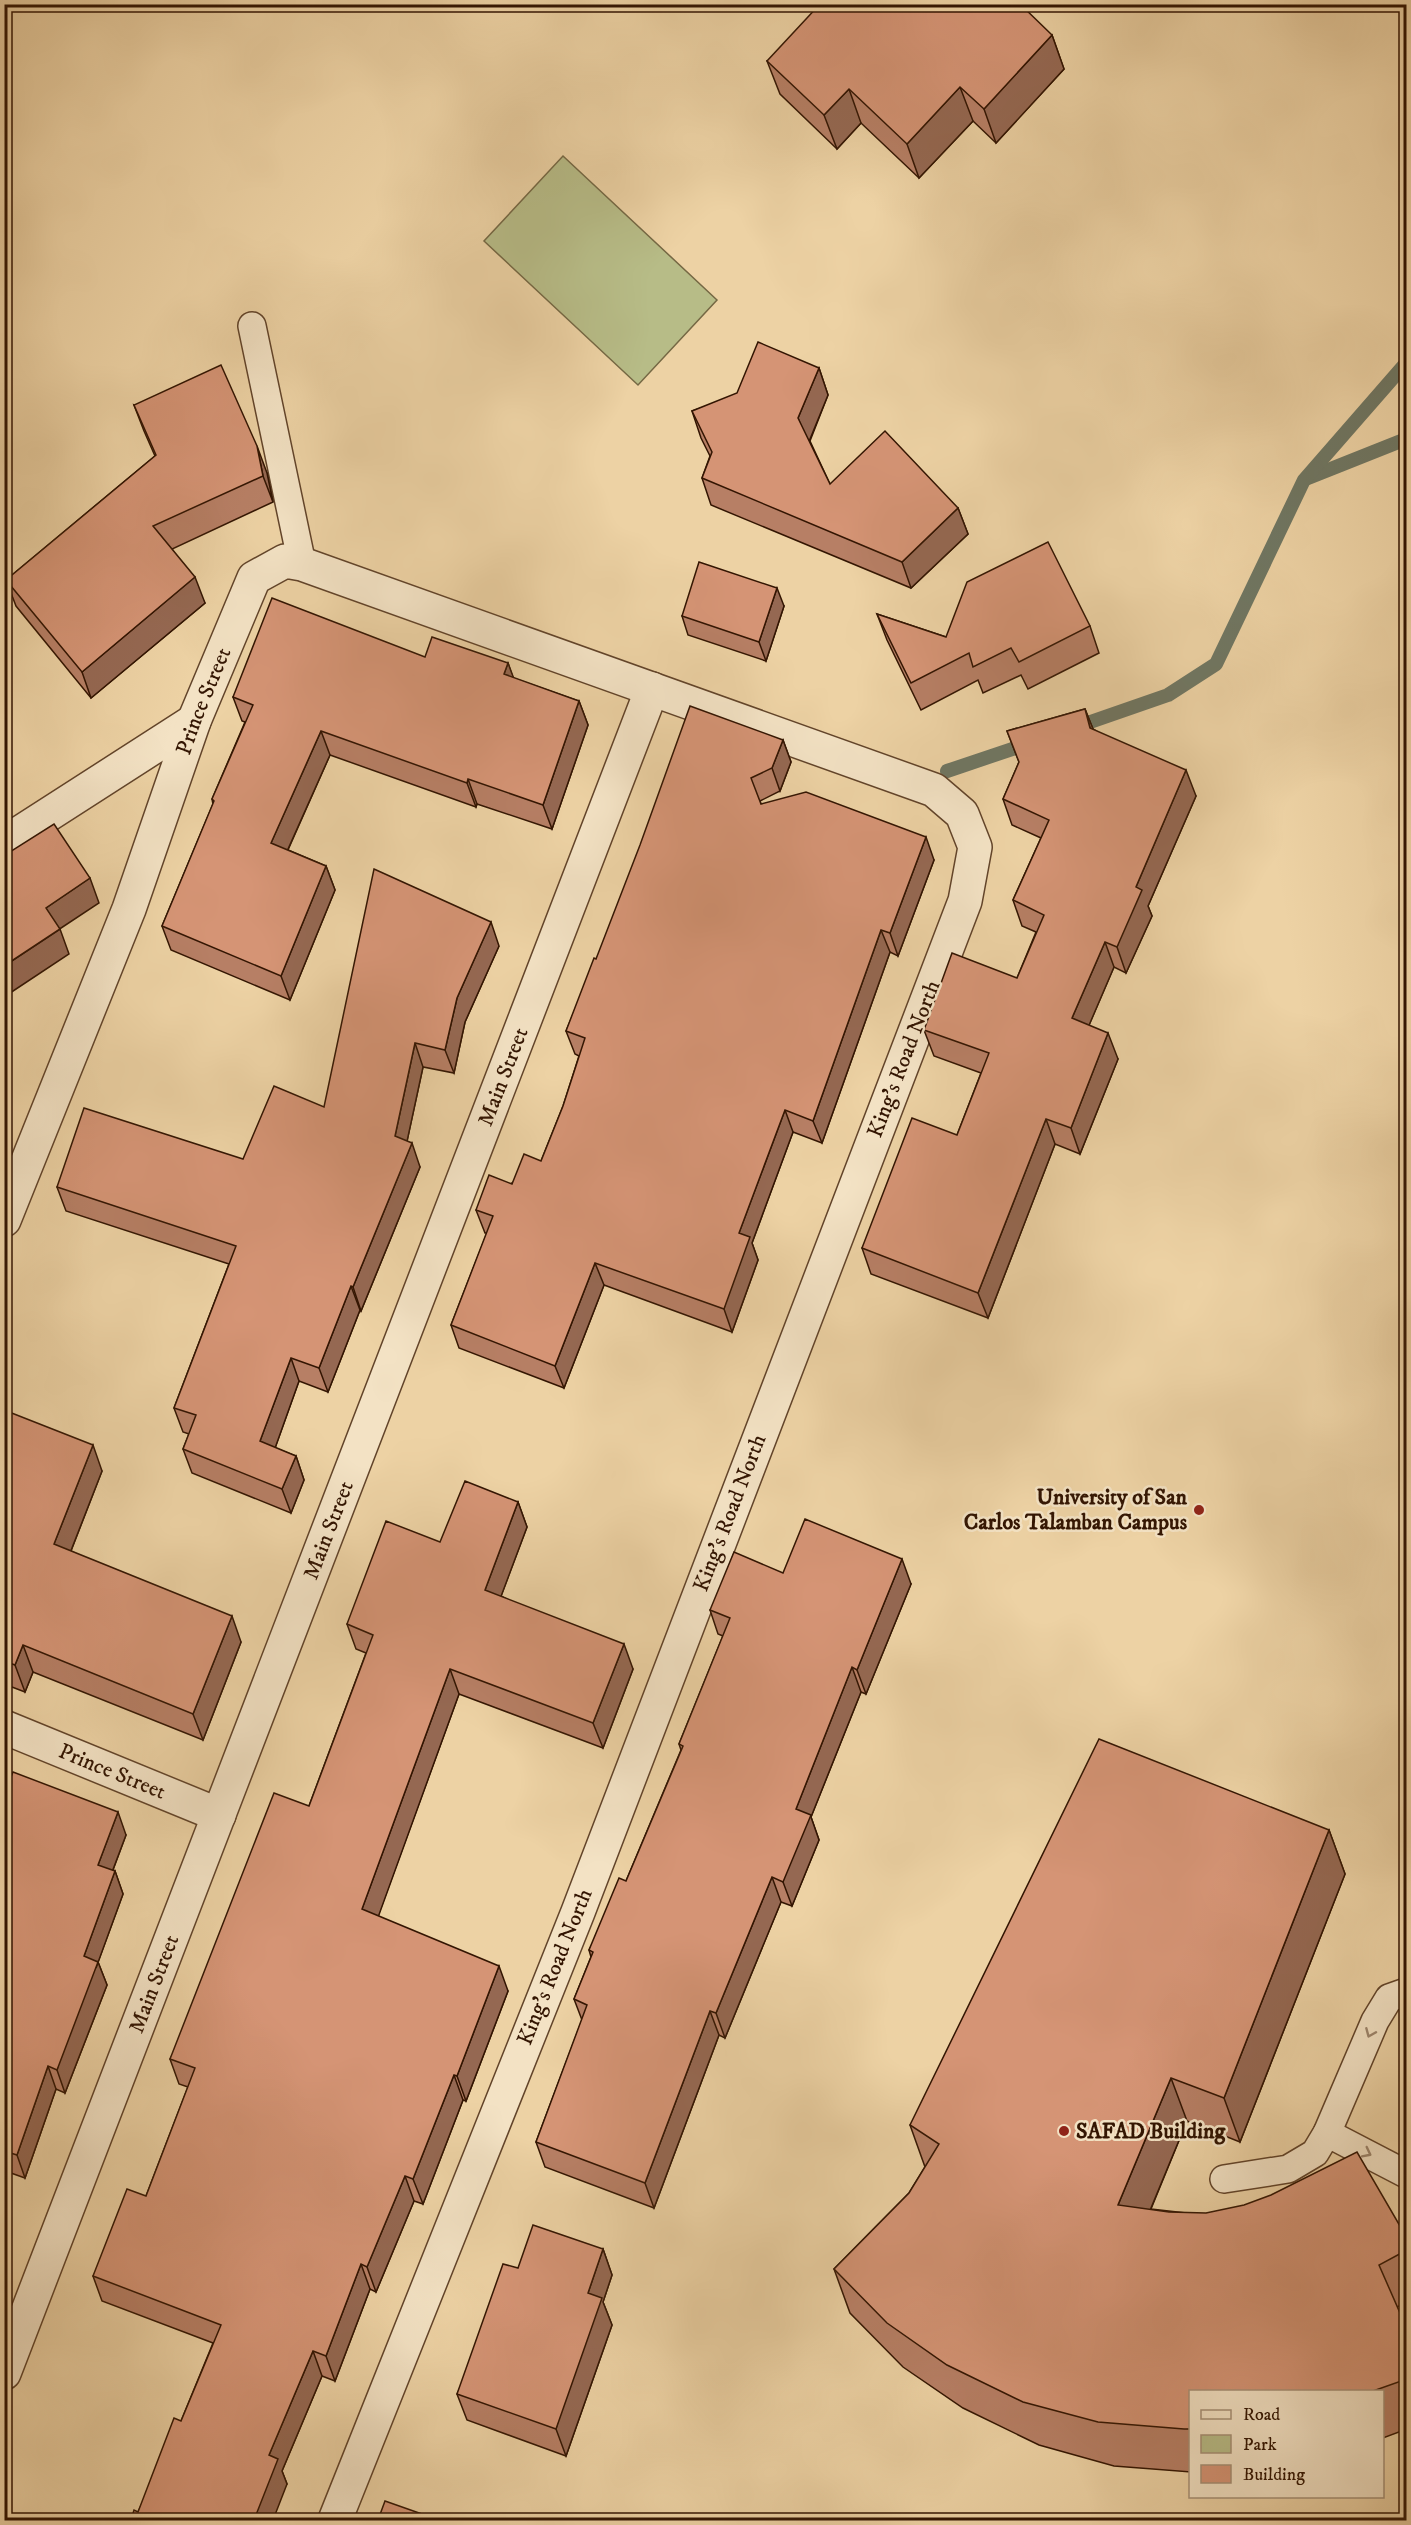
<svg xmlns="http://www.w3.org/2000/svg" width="1411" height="2525" font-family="'IM FELL DW Pica',serif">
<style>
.green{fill:#b7bc87;stroke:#756844;stroke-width:1.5}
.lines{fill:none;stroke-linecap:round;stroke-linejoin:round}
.stream{stroke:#707763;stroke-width:14}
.service-casing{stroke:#62442a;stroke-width:30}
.minor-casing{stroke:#62442a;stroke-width:36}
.service{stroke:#f3e2c4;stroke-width:27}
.minor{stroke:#f3e2c4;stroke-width:33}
.wall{fill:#b77f65;stroke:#331502;stroke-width:1.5}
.shaded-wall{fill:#956852;stroke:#331502;stroke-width:1.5}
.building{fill:#d59475;stroke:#331502;stroke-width:1.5}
.oneway{stroke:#9d866d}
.poi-dot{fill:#8f2418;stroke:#f3e2c4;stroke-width:2}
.labels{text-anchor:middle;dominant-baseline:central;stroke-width:5;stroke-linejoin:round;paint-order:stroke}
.street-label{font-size:22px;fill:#331502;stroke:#f3e2c4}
.poi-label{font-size:22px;font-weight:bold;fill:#331502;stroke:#f3e2c4;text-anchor:end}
</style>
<rect width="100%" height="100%" fill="#edd2a4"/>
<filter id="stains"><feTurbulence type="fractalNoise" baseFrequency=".00333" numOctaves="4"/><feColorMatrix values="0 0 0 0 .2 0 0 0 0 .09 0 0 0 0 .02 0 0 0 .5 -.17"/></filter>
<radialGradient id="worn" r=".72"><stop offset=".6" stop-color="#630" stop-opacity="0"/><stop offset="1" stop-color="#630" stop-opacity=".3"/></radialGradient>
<path class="green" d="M 563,156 L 717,300 L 638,385 L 484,241 Z"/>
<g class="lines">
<g class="stream">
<path d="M 1308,478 L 1406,439"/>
<path d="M 1073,728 L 1168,695 L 1216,664 L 1304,480 L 1406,363"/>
<path d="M 947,771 L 1030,743"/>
</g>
<g class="service-casing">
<g id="service">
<path d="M 252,326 L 302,564"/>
<path d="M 1327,2133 L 1406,2174"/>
<path d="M 1224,2179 L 1288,2169 L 1315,2153 L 1327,2133 L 1375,2021 L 1389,1998 L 1406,1992"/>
</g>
</g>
<g class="minor-casing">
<g id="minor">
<path d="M 4,843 L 194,721"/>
<path id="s1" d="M 4,1220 L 129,909 L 194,721 L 254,578 L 285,561 L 302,564 L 934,790 L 962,814 L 975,847 L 965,901 L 578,1912 L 335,2520"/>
<path id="s2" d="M 4,1727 L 219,1815"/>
<path id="s3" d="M 4,2373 L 652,689"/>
</g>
</g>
<use href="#service" class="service"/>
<use href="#minor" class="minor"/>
</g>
<g class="wall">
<path d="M 1052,35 L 1064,69 L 996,143 L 973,121 L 919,178 L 861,123 L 837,149 L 780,94 L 767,61 Z"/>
<path d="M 819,368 L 828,395 L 810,441 L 830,484 L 958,508 L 968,534 L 911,588 L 711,505 L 702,478 L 710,456 L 701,438 L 692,411 Z"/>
<path d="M 134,405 L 267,473 L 273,502 L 172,549 L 205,603 L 91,698 L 16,606 L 6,580 L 155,456 L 144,431 Z"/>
<path d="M 784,606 L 766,661 L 688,635 L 682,616 Z"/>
<path d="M 877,614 L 946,637 L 1090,626 L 1099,653 L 1028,689 L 1021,675 L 983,693 L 978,680 L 921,710 L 887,640 Z"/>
<path d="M 425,657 L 508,663 L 513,678 L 579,701 L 588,725 L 552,829 L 477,804 L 476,807 L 330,755 L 288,850 L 326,866 L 335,890 L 290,1000 L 171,950 L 162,926 L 213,804 L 212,799 L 245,722 L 242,721 L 233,697 Z"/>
<path d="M 1085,709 L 1093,729 L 1196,796 L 1148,906 L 1152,916 L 1126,973 L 1114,967 L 1089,1025 L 1118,1059 L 1080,1154 L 1055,1144 L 988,1318 L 871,1274 L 862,1248 L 957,1135 L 981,1073 L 934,1056 L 924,1030 L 1017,978 L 1036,932 L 1022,926 L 1013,900 L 1041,838 L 1012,825 L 1003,799 L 1019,762 L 1007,731 Z"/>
<path d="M 783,740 L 791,762 L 780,791 L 760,801 L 761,804 L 934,860 L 898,956 L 890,952 L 822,1143 L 793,1132 L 752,1243 L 758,1260 L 732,1332 L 604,1285 L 564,1388 L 459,1348 L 451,1325 L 487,1233 L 485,1233 L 476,1210 L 541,1161 L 563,1106 L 579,1056 L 575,1054 L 566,1031 L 596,959 Z"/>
<path d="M 499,946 L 465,1022 L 454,1073 L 423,1067 L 407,1141 L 420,1167 L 361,1311 L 360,1310 L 328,1392 L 299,1381 L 275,1448 L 296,1456 L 304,1480 L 291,1513 L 192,1473 L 183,1449 L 189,1434 L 183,1432 L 174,1408 L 229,1264 L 66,1211 L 57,1187 L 243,1159 L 324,1107 Z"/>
<path d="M 4,1410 L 102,1471 L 71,1551 L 241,1642 L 203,1740 L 33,1672 L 25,1692 L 4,1684 Z"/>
<path d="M 518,1502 L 527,1527 L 501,1596 L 633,1669 L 603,1748 L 459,1694 L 378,1916 L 508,1991 L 466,2101 L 463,2100 L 423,2204 L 414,2201 L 376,2292 L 370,2289 L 335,2381 L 322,2376 L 282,2471 L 287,2484 L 138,2512 L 181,2421 L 213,2343 L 102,2301 L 93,2276 L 146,2196 L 188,2087 L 179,2084 L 170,2059 L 309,1806 L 366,1653 L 356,1649 L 347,1624 L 440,1542 Z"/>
<path d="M 783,1573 L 911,1584 L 866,1694 L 861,1692 L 811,1817 L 819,1840 L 792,1906 L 781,1902 L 725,2038 L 719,2035 L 654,2208 L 545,2167 L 536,2142 L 582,2020 L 574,1999 L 591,1957 L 589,1950 L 626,1881 L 681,1750 L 679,1744 L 723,1636 L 718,1634 L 710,1610 Z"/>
<path d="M 4,1794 L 126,1835 L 113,1870 L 115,1871 L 123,1894 L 98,1962 L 107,1985 L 65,2093 L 56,2089 L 25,2178 L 8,2172 L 4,2181 Z"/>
<path d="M 1329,1830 L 1345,1874 L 1240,2142 L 1187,2121 L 1151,2209 L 1407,2238 L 1407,2302 L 1397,2307 L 1407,2329 L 1407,2429 L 1383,2438 L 1383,2391 L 1191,2391 L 1191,2472 L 1114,2466 L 1039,2445 L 963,2408 L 903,2367 L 850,2313 L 834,2269 L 909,2193 L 925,2167 L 910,2125 Z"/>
<path d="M 603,2249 L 612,2275 L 603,2302 L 612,2325 L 566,2456 L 467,2420 L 457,2394 L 518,2268 Z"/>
</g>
<g class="shaded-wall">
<path d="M 1052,35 L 1064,69 L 996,143 L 984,109 Z"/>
<path d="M 960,87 L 973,121 L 919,178 L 907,144 Z"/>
<path d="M 849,89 L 861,123 L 837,149 L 824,115 Z"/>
<path d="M 819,368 L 828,395 L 808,444 L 798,418 Z"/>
<path d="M 257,446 L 267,473 L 273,502 L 263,476 Z"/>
<path d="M 958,508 L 968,534 L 911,588 L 902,562 Z"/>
<path d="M 195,577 L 205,603 L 91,698 L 82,672 Z"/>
<path d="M 777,588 L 784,606 L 766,661 L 759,642 Z"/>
<path d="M 508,663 L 517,687 L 504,674 Z"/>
<path d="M 579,701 L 588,725 L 552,829 L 543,805 Z"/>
<path d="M 1085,709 L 1095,734 L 1090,728 Z"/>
<path d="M 321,731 L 330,755 L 280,867 L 271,843 Z"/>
<path d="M 783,740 L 791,762 L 780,791 L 772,768 Z"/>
<path d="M 1186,770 L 1196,796 L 1148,906 L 1152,916 L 1126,973 L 1117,947 L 1136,887 Z"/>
<path d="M 468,779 L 477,804 L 476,807 L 467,783 Z"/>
<path d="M 926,837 L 934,860 L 898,956 L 890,933 Z"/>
<path d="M 326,866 L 335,890 L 290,1000 L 281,976 Z"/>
<path d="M 90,878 L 99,903 L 55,932 L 46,908 Z"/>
<path d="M 491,922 L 499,946 L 465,1022 L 454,1073 L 445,1050 L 457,998 Z"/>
<path d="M 60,929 L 69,954 L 4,997 L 4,966 Z"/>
<path d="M 881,930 L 890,952 L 822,1143 L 813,1121 Z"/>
<path d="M 1105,942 L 1114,967 L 1081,1044 L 1072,1018 Z"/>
<path d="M 1108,1033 L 1118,1059 L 1080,1154 L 1071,1128 Z"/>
<path d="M 415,1043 L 423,1067 L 403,1160 L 395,1136 Z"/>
<path d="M 785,1110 L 793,1132 L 752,1243 L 758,1260 L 732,1332 L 724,1309 L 739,1233 Z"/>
<path d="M 1046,1119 L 1055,1144 L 988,1318 L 978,1293 Z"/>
<path d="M 412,1143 L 420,1167 L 361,1311 L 353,1287 Z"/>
<path d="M 595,1263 L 604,1285 L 564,1388 L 555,1366 Z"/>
<path d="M 351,1286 L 360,1310 L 328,1392 L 319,1368 Z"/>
<path d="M 291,1358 L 299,1381 L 269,1465 L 260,1441 Z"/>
<path d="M 93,1445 L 102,1471 L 63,1571 L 54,1544 Z"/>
<path d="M 296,1456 L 304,1480 L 291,1513 L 282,1489 Z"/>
<path d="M 518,1502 L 527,1527 L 494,1615 L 485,1590 Z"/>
<path d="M 902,1559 L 911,1584 L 866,1694 L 857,1670 Z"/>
<path d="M 232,1616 L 241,1642 L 203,1740 L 193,1714 Z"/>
<path d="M 624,1644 L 633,1669 L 603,1748 L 593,1723 Z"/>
<path d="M 23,1645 L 33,1672 L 25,1692 L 15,1665 Z"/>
<path d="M 852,1667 L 861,1692 L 811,1817 L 819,1840 L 792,1906 L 783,1882 L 796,1809 Z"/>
<path d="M 450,1669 L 459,1694 L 372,1934 L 362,1909 Z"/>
<path d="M 118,1812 L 126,1835 L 106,1888 L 98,1865 Z"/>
<path d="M 1329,1830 L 1345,1874 L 1240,2142 L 1224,2098 Z"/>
<path d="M 115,1871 L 123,1894 L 96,1968 L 98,1962 L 107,1985 L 65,2093 L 57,2070 L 84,1956 Z"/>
<path d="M 772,1877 L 781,1902 L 725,2038 L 716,2013 Z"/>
<path d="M 499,1966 L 508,1991 L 466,2101 L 457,2076 Z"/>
<path d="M 710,2011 L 719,2035 L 654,2208 L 645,2183 Z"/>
<path d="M 48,2066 L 56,2089 L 25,2178 L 17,2155 Z"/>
<path d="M 454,2075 L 463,2100 L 423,2204 L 413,2179 Z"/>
<path d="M 1171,2078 L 1187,2121 L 1134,2249 L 1118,2205 Z"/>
<path d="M 4,2163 L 8,2172 L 4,2181 Z"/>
<path d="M 405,2176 L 414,2201 L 376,2292 L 367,2267 Z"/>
<path d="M 603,2249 L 612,2275 L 603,2302 L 612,2325 L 566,2456 L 556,2429 L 588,2293 Z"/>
<path d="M 361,2264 L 370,2289 L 335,2381 L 326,2356 Z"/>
<path d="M 313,2351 L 322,2376 L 282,2471 L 287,2484 L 273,2520 L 254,2520 L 269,2455 Z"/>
</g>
<g class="building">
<path d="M 820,4 L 1020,4 L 1052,35 L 984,109 L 960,87 L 907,144 L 849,89 L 824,115 L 767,61 Z"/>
<path d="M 758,342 L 819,368 L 798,418 L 830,484 L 885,431 L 958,508 L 902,562 L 702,478 L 712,452 L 692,411 L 737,393 Z"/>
<path d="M 221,365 L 257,446 L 263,476 L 153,526 L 195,577 L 82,672 L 6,580 L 156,455 L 134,405 Z"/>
<path d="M 1048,542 L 1090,626 L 1019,662 L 1011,648 L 973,667 L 969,653 L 911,683 L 877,614 L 946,637 L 967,582 Z"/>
<path d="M 699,562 L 777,588 L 759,642 L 682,616 Z"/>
<path d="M 272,598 L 425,657 L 432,637 L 508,663 L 504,674 L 579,701 L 543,805 L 468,779 L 467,783 L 321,731 L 271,843 L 326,866 L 281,976 L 162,926 L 214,801 L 212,799 L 253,705 L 233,697 Z"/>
<path d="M 690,706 L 783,740 L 772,768 L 751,778 L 761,804 L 806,792 L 926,837 L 890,933 L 881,930 L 813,1121 L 785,1110 L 739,1233 L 750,1237 L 724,1309 L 595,1263 L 555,1366 L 451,1325 L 493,1216 L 476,1210 L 489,1175 L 512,1184 L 524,1154 L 541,1161 L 563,1106 L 585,1038 L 566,1031 L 594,958 L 596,959 L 640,845 Z"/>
<path d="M 1085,709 L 1090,728 L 1186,770 L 1136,887 L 1142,890 L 1117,947 L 1105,942 L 1072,1018 L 1108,1033 L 1071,1128 L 1046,1119 L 978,1293 L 862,1248 L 912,1118 L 957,1135 L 989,1053 L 924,1030 L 952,953 L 1017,978 L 1044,915 L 1013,900 L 1049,820 L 1003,799 L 1019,762 L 1007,731 Z"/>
<path d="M 54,824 L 90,878 L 46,908 L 60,929 L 4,966 L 4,850 L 8,847 L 10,852 Z"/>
<path d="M 374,869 L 491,922 L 457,998 L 445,1050 L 415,1043 L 395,1136 L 412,1143 L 353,1287 L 351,1286 L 319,1368 L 291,1358 L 260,1441 L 296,1456 L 282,1489 L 183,1449 L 196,1415 L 174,1408 L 236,1246 L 57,1187 L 84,1108 L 243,1159 L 274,1086 L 324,1107 Z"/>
<path d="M 4,1410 L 93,1445 L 54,1544 L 232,1616 L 193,1714 L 23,1645 L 15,1665 L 4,1661 Z"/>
<path d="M 465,1481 L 518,1502 L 485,1590 L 624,1644 L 593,1723 L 450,1669 L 362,1909 L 499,1966 L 457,2076 L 454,2075 L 413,2179 L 405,2176 L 367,2267 L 361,2264 L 326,2356 L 313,2351 L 269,2455 L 278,2459 L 254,2520 L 131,2520 L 134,2510 L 138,2512 L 174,2418 L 181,2421 L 221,2325 L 93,2276 L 127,2189 L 146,2196 L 195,2068 L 170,2059 L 274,1793 L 309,1806 L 373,1635 L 347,1624 L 386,1521 L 440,1542 Z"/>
<path d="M 805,1519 L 902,1559 L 857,1670 L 852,1667 L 796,1809 L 811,1815 L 783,1882 L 772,1877 L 716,2013 L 710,2011 L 645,2183 L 536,2142 L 587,2005 L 574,1999 L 593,1952 L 589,1950 L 619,1878 L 626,1881 L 683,1746 L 679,1744 L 730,1618 L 710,1610 L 734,1552 L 783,1573 Z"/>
<path d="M 1099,1739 L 1329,1830 L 1224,2098 L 1171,2078 L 1118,2205 L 1169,2212 L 1206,2213 L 1244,2205 L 1271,2195 L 1357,2152 L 1407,2238 L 1407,2250 L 1379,2265 L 1407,2329 L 1407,2379 L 1373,2391 L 1191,2391 L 1191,2429 L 1184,2429 L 1098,2422 L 1023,2402 L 947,2365 L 887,2323 L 834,2269 L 909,2193 L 939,2144 L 910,2125 Z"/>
<path d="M 13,1772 L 118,1812 L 98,1865 L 115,1871 L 84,1956 L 98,1962 L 57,2070 L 48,2066 L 17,2155 L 4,2151 L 4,1794 Z"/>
<path d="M 533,2225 L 603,2249 L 588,2293 L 602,2298 L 556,2429 L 457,2394 L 503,2264 L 518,2268 Z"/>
<path d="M 385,2501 L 439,2520 L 378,2520 Z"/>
</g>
<defs><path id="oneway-chevron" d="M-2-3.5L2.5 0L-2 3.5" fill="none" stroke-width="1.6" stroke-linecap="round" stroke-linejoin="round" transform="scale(1.5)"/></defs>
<g class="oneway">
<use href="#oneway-chevron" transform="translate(1370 2033) rotate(113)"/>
<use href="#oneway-chevron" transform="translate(1367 2153) rotate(27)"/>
</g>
<g class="poi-dot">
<circle cx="1199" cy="1510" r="6"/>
<circle cx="1064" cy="2131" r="6"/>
</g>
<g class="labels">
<g class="street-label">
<text stroke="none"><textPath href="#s1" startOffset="556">Prince Street</textPath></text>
<text transform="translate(904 1059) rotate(-69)">King's Road North</text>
<text stroke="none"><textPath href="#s3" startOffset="1389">Main Street</textPath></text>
<text transform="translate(730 1513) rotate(-69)">King's Road North</text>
<text stroke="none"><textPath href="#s3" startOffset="903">Main Street</textPath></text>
<text stroke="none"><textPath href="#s2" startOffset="117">Prince Street</textPath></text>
<text transform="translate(555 1967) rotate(-68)">King's Road North</text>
<text stroke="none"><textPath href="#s3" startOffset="417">Main Street</textPath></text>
</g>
<g class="poi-label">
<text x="1187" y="1497">University of San<tspan x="1187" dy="25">Carlos Talamban Campus</tspan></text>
<text x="1076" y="2131" text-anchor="start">SAFAD Building</text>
</g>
</g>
<rect width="1411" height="2525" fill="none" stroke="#edd2a4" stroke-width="24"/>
<rect x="6" y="6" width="1399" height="2513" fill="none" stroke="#331502" stroke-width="3"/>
<rect x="12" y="12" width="1387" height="2501" fill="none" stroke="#331502" stroke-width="1.5"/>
<rect x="1189" y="2390" width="195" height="108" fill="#f3e2c4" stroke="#a69076" stroke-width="1.5"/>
<rect x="1201" y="2410" width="30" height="9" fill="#f3e2c4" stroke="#a69076" stroke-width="1.5"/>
<text x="1243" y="2420" font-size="18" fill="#331502">Road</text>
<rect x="1201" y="2435" width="30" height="18" fill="#b7bc87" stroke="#a69076" stroke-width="1.5"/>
<text x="1243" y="2450" font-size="18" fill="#331502">Park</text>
<rect x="1201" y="2465" width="30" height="18" fill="#d59475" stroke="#a69076" stroke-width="1.5"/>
<text x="1243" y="2480" font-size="18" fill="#331502">Building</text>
<rect width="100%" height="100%" filter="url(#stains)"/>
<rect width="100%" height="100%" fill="url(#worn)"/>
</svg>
